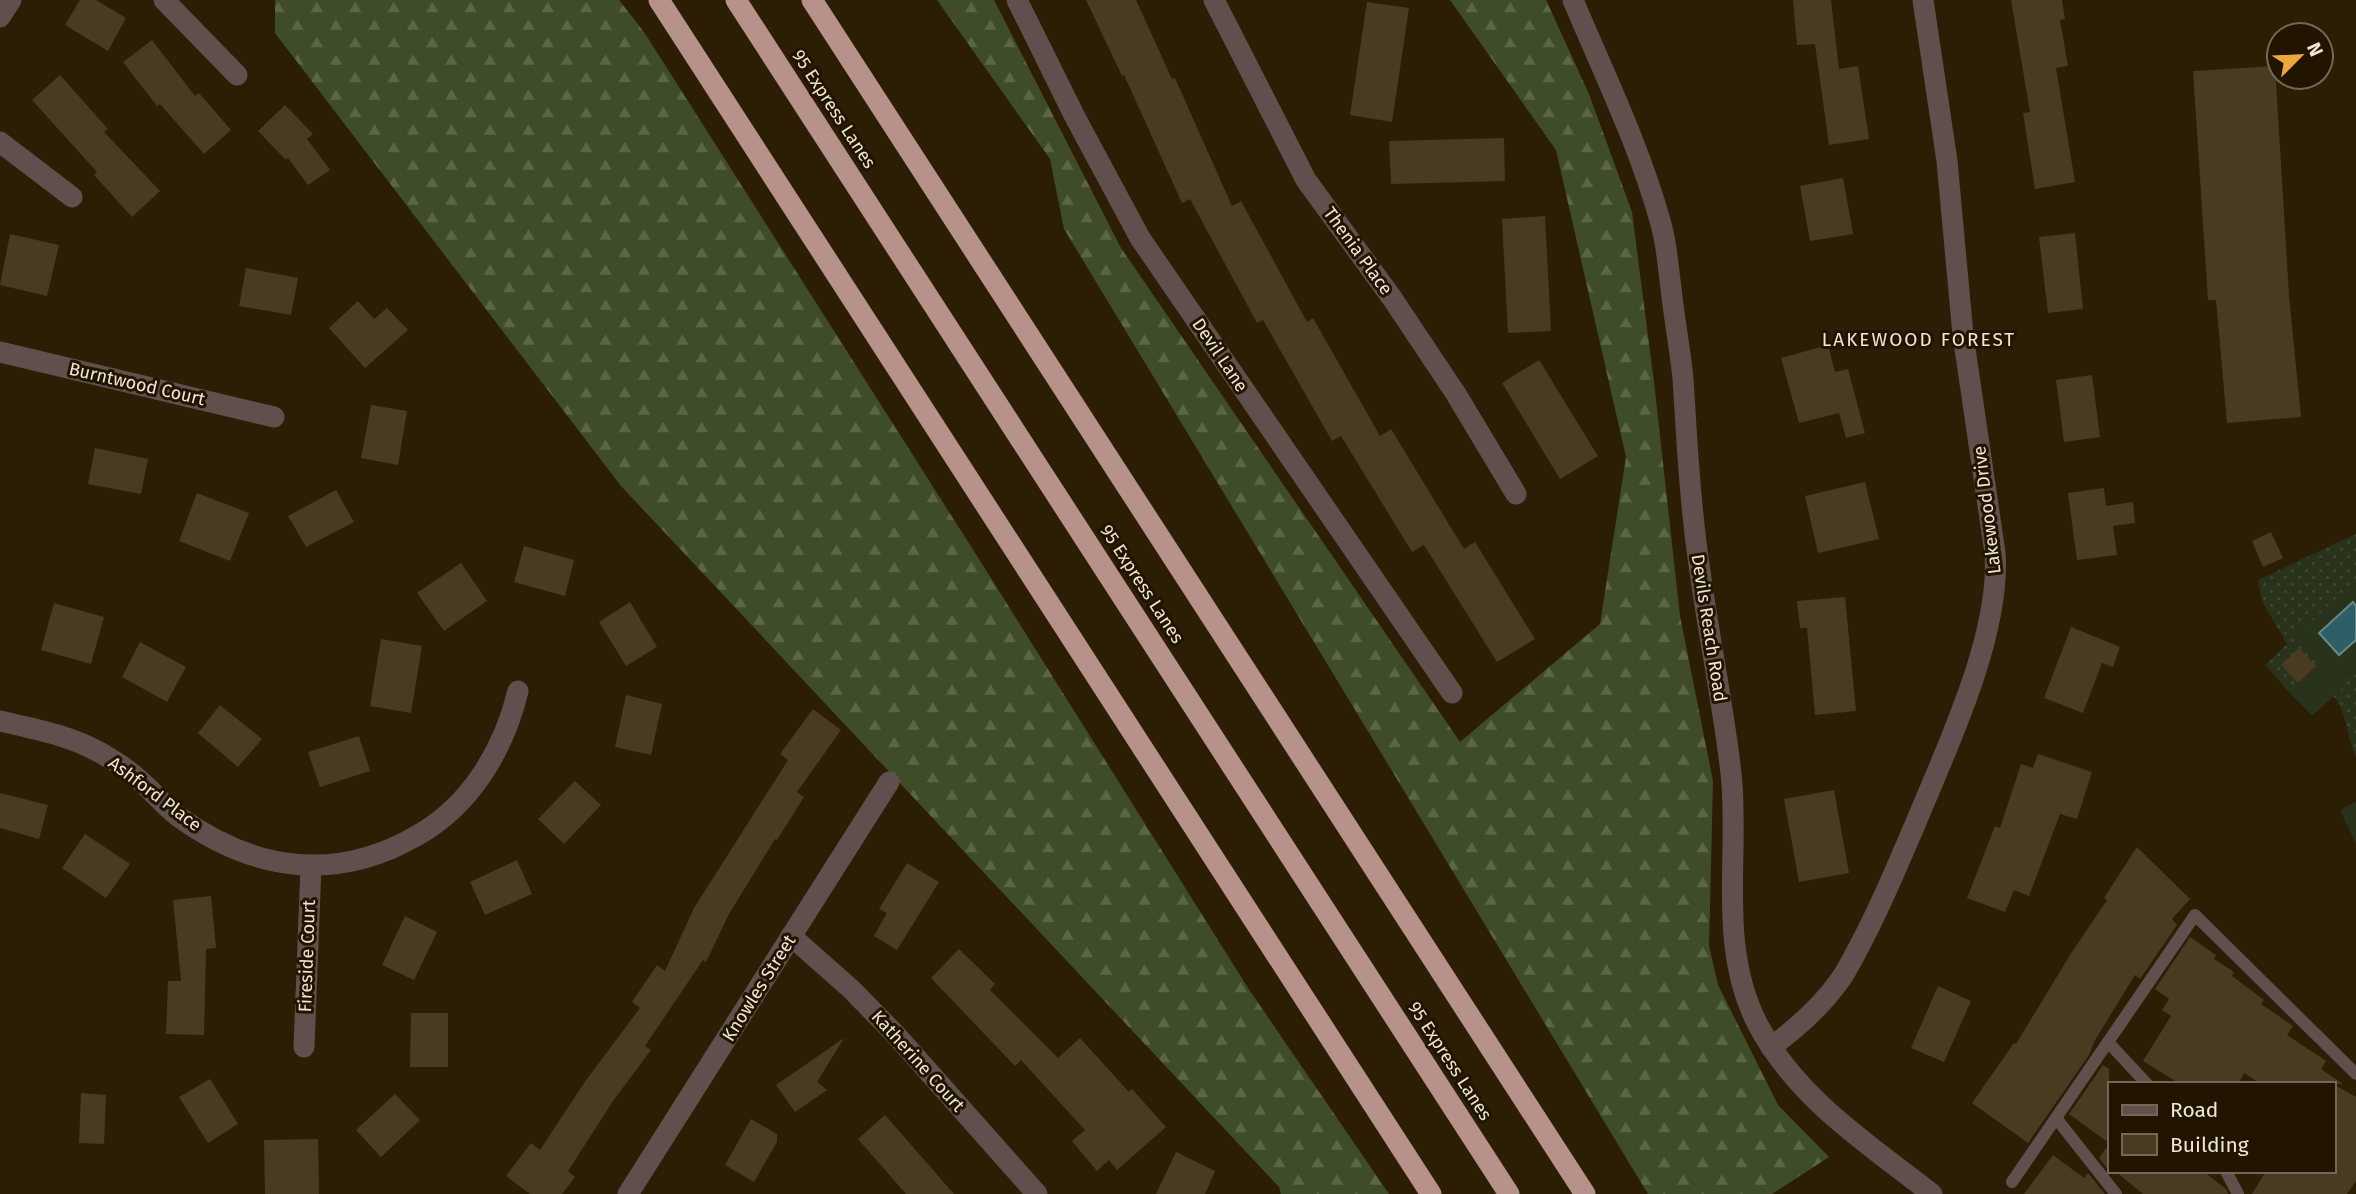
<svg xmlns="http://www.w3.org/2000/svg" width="2356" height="1194" font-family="'Fira Sans',sans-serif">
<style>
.grass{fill:url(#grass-dots)}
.forest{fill:url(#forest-firs)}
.garden{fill:#29321a}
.water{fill:#2d5f67;stroke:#678888;stroke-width:2}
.building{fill:#493b21}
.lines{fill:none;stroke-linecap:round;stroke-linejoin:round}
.lane{stroke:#5f504d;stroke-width:12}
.street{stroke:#5f504d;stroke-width:21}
.highway{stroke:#b6928b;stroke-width:21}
.labels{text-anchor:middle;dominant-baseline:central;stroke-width:6;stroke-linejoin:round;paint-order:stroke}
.street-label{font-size:18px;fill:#eee6d6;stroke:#211400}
.neighbourhood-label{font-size:19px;letter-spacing:2px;fill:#eee6d6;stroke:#211400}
</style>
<defs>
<pattern id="grass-dots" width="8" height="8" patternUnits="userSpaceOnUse" patternTransform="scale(1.75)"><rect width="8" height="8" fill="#29321a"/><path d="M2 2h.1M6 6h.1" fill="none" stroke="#3e4630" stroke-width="1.8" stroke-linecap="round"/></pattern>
<pattern id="forest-firs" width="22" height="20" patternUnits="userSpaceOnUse" patternTransform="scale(1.75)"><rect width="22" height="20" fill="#3f4c2a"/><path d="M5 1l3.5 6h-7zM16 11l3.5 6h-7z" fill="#5b6648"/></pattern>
</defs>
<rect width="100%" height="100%" fill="#2b1e04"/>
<g class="grass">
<path d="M 2356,534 L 2356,589 L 2353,585 L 2295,637 L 2321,666 L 2291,694 L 2265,665 L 2287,644 L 2262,601 L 2258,580 Z"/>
<path d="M 2349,672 L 2356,675 L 2356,757 C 2346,736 2348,713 2333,696 L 2341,689 L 2336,683 Z"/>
</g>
<g class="forest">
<path d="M 275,0 L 619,0 L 644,32 L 977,556 L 1248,988 L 1389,1194 L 1281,1194 L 1279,1187 L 621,486 L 275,33 Z"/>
<path d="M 937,0 L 994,0 L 1121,248 L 1460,742 L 1600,624 L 1626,457 L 1556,150 L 1450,0 L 1546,0 L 1589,94 L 1632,212 L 1654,382 L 1680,616 L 1713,781 L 1709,946 L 1718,985 L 1778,1105 L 1829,1157 L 1772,1194 L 1648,1194 L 1064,229 L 1050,159 Z"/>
</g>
<g class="garden">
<path d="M 2352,584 L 2356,589 L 2356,675 L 2348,672 L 2337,683 L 2342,689 L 2312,716 L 2291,694 L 2321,666 L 2294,637 Z"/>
<path d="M 2356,802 L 2356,844 L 2340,810 Z"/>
</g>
<path class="water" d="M 2353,602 L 2356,606 L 2356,640 L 2339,655 L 2319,633 Z"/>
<g class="building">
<path d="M 80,0 L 96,0 L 126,18 L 108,51 L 65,25 Z"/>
<path d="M 1086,0 L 1136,0 L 1172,79 L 1175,78 L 1232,206 L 1241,201 L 1307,322 L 1313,318 L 1380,436 L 1391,429 L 1464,549 L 1475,542 L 1535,639 L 1497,662 L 1424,545 L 1412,552 L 1341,436 L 1332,441 L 1263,320 L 1257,323 L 1190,199 L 1182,203 L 1124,75 L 1122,76 Z"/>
<path d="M 1793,0 L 1831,0 L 1839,69 L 1858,66 L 1869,139 L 1829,145 L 1815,44 L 1797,45 Z"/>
<path d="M 2011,0 L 2062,0 L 2065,19 L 2060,20 L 2068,66 L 2056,68 L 2075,182 L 2035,189 L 2023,113 L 2030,112 Z"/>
<path d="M 1367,2 L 1409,8 L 1392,122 L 1350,115 Z"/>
<path d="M 152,40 L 195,96 L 199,93 L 231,130 L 204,154 L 160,104 L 157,106 L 123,62 Z"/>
<path d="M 2275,66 L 2289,295 L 2301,417 L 2227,423 L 2216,300 L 2208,300 L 2193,71 Z"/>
<path d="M 60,75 L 108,129 L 104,132 L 160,191 L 132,217 L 94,175 L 97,172 L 32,100 Z"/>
<path d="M 285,105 L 313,134 L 307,139 L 330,170 L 308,185 L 288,158 L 286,160 L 258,131 Z"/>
<path d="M 1504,138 L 1505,181 L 1391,184 L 1389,141 Z"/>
<path d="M 1843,178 L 1853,234 L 1810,241 L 1800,186 Z"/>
<path d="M 1545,216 L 1551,331 L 1508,333 L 1502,219 Z"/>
<path d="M 2075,233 L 2083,309 L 2048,313 L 2039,237 Z"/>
<path d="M 10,234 L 59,245 L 47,296 L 0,285 Z"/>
<path d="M 246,268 L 298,278 L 291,315 L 239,306 Z"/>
<path d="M 358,301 L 374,319 L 387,308 L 408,330 L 365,368 L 329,328 Z"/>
<path d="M 1828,345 L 1835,372 L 1848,369 L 1865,433 L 1846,438 L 1839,413 L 1799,423 L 1781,358 Z"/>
<path d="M 1539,360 L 1598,456 L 1560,479 L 1502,383 Z"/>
<path d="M 2092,375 L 2100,437 L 2064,442 L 2056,380 Z"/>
<path d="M 371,405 L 407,411 L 398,465 L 361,458 Z"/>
<path d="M 95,448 L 148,459 L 141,494 L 88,484 Z"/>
<path d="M 1865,482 L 1879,539 L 1818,553 L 1805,496 Z"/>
<path d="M 2104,488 L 2106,506 L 2133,502 L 2135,523 L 2113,526 L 2117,555 L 2077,560 L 2068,493 Z"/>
<path d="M 336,490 L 354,522 L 306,547 L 288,516 Z"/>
<path d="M 197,493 L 249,513 L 230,561 L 179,541 Z"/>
<path d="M 2271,532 L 2283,558 L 2263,567 L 2252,541 Z"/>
<path d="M 524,546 L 574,560 L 565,596 L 514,582 Z"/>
<path d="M 461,563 L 487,601 L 444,631 L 417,593 Z"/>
<path d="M 1845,597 L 1856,711 L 1815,715 L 1807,628 L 1800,628 L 1797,601 Z"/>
<path d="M 630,602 L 657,647 L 626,666 L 599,622 Z"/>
<path d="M 54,603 L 104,617 L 91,664 L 41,650 Z"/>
<path d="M 2071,627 L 2120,647 L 2113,667 L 2102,663 L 2083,713 L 2044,698 Z"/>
<path d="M 381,639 L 422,646 L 411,713 L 370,706 Z"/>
<path d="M 140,642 L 186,667 L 167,702 L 122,677 Z"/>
<path d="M 2299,648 L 2316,666 L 2298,683 L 2281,665 Z"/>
<path d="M 626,695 L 662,704 L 651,755 L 615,747 Z"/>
<path d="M 220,705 L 262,739 L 238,767 L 198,733 Z"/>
<path d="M 813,709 L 841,730 L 797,792 L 804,797 L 777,840 L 775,839 L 729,914 L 706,962 L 703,960 L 645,1046 L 651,1050 L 613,1101 L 568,1171 L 575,1177 L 562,1194 L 530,1194 L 506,1176 L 531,1143 L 540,1150 L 584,1083 L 640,1008 L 632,1002 L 657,965 L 665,971 L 694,908 L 788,760 L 780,754 Z"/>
<path d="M 359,736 L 370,771 L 320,787 L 308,752 Z"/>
<path d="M 2038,754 L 2092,772 L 2077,819 L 2060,814 L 2029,896 L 2014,890 L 2005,912 L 1967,898 L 1995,826 L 2000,828 L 2021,764 L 2033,768 Z"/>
<path d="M 575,781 L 601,805 L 564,844 L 538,819 Z"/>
<path d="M 1834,790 L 1849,873 L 1799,882 L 1784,799 Z"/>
<path d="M 0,793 L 48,805 L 39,839 L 0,828 Z"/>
<path d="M 85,834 L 130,864 L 106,898 L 62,868 Z"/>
<path d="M 2137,847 L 2190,899 L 2172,919 L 2177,925 L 2140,979 L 2135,975 L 2095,1040 L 2089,1055 L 2028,1143 L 1972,1103 L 2014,1043 L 2016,1044 L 2070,955 L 2107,900 L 2104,898 Z"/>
<path d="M 517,860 L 532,894 L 485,915 L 470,882 Z"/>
<path d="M 907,863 L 939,882 L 897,950 L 874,936 L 887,913 L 879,909 Z"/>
<path d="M 211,896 L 216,948 L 206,949 L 204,1035 L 166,1034 L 168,981 L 181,981 L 173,900 Z"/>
<path d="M 405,916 L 437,932 L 414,980 L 382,965 Z"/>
<path d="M 2190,937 L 2216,955 L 2214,959 L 2234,972 L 2232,976 L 2264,1000 L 2261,1004 L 2293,1026 L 2287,1035 L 2326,1061 L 2321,1069 L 2343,1084 L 2333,1084 L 2356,1097 L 2356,1181 L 2347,1194 L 2252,1194 L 2266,1171 L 2333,1171 L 2333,1084 L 2261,1084 L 2244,1073 L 2239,1084 L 2180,1084 L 2143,1061 L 2171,1016 L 2162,1010 L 2169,999 L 2155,989 Z"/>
<path d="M 959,949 L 995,984 L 990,990 L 1058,1058 L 1080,1038 L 1129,1092 L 1132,1089 L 1166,1127 L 1117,1170 L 1109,1160 L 1097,1171 L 1072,1141 L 1085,1130 L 1021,1060 L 1015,1066 L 931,978 Z"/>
<path d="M 1938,986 L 1971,1001 L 1944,1062 L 1911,1048 Z"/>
<path d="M 411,1013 L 448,1013 L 448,1067 L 410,1067 Z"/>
<path d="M 844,1038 L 817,1082 L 827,1090 L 795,1112 L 776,1085 Z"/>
<path d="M 2103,1065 L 2109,1069 L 2109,1143 L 2069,1114 Z"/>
<path d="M 210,1079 L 238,1124 L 208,1143 L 179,1097 Z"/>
<path d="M 81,1093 L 106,1095 L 104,1144 L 79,1143 Z"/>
<path d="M 395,1094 L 420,1120 L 381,1157 L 356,1130 Z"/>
<path d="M 885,1115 L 954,1194 L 906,1194 L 858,1139 Z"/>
<path d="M 751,1119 L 777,1134 L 777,1142 L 754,1182 L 725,1165 Z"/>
<path d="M 318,1139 L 319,1194 L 265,1194 L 264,1140 Z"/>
<path d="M 2109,1144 L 2109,1171 L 2099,1158 Z"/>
<path d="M 1176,1152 L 1215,1171 L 1205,1194 L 1156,1194 Z"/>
<path d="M 2053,1155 L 2084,1178 L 2088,1173 L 2105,1194 L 2024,1194 Z"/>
<path d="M 2115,1171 L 2203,1171 L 2226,1189 L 2228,1194 L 2143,1194 Z"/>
</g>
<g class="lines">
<g class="lane">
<path d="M 2108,1042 L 2147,1084"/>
<path d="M 2056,1118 L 2116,1194"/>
<path d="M 2226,1171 L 2238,1194"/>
<path d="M 2012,1182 L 2195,915 L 2356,1074"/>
</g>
<g class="street">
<path d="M 164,0 L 237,75"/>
<path d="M 1017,0 L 1075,117 L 1140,238 L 1452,693"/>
<path d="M 1214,0 L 1306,180 L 1392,298 L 1456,394 L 1516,494"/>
<path d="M 1573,0 C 1604,74 1640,147 1661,224 C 1667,245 1668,267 1671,288 C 1674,318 1680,348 1683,379 C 1686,424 1688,469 1693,515 C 1701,601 1721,686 1731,773 C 1740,856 1717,944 1757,1023 C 1796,1098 1867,1143 1932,1194"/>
<path d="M 0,17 L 11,0"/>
<path d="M 0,142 L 72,197"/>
<path d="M 0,352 L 274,417"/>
<path d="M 0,721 C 35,729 69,735 101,753 C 113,760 126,768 136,777 C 151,789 163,805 179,817 C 254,871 336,883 418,835 C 471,805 504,749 518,691"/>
<path d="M 791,936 L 851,989 L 896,1035 L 1037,1194"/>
<path d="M 304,1047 L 311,866"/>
<path d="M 1771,1047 C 1797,1028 1821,1007 1840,980 C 1848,969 1854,956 1861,943 C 1881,906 1897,866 1914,827 C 1946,749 2001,636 1995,553 L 1963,335 L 1947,161 L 1923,0"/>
<path d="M 628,1194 L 889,782"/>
</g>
<g class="highway">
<path d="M 659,0 L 1431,1194"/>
<path d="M 736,0 L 1509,1194"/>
<path d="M 812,0 L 1585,1194"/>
</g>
</g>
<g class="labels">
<g class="street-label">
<text transform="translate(834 109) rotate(57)">95 Express Lanes</text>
<text transform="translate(1358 251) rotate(54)">Thenia Place</text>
<text transform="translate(1220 355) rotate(56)">Devil Lane</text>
<text transform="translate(137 384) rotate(13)">Burntwood Court</text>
<text transform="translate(1987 510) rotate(-97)">Lakewood Drive</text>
<text transform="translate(1142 584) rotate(57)">95 Express Lanes</text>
<text transform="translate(1709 628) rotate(81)">Devils Reach Road</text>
<text transform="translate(155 794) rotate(37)">Ashford Place</text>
<text transform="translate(307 956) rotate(-88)">Fireside Court</text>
<text transform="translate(759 988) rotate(-58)">Knowles Street</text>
<text transform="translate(918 1061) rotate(48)">Katherine Court</text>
<text transform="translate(1450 1061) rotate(57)">95 Express Lanes</text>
</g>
<g class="neighbourhood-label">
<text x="1919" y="339">LAKEWOOD FOREST</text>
</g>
</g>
<rect x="2108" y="1082" width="228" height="91" fill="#211400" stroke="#736856" stroke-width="2"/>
<rect x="2122" y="1105" width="35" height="10" fill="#5f504d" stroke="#736856" stroke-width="2"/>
<text x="2170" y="1117" font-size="21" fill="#eee6d6">Road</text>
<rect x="2122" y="1134" width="35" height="21" fill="#493b21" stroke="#736856" stroke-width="2"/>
<text x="2170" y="1152" font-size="21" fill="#eee6d6">Building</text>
<g transform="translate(2300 56) rotate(66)"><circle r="33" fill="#211400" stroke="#736856" stroke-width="2"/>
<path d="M0-5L12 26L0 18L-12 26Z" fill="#eda83c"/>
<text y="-10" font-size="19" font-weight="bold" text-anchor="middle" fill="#eee6d6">N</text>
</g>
</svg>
